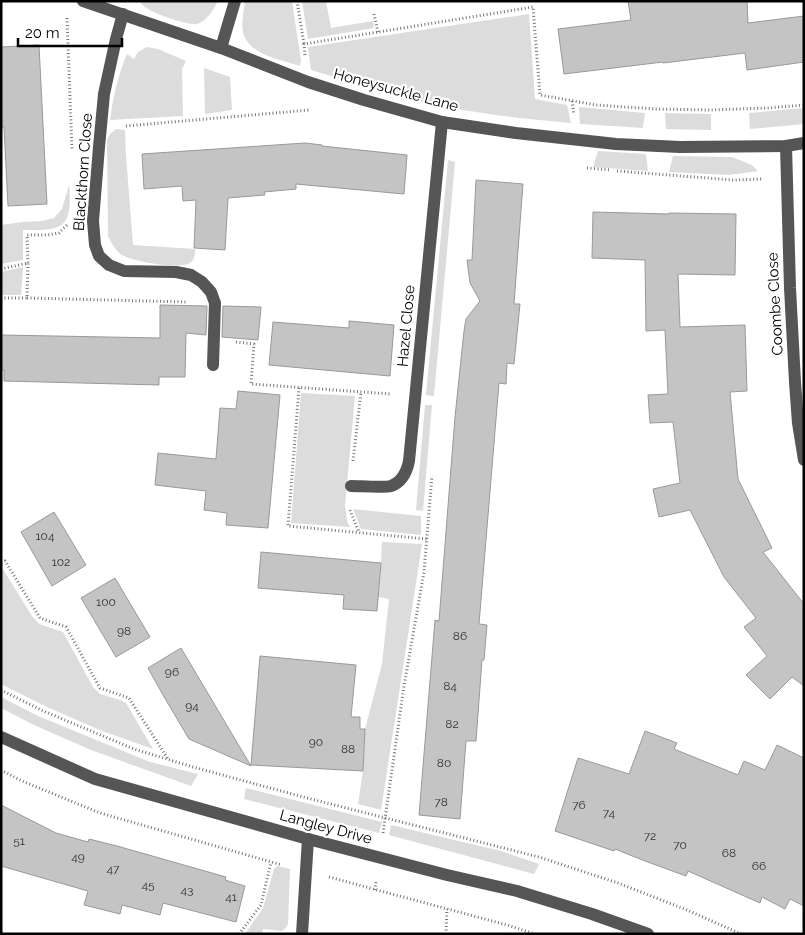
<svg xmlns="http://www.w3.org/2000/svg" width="805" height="935" font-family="Raleway,sans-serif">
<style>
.green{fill:#dcdcdc}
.building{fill:#c4c4c4;stroke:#999}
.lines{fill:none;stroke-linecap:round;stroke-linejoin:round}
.path{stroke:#777;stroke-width:3;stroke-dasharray:1 2.5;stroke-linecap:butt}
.minor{stroke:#555;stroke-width:12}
.labels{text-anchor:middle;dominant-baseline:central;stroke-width:4.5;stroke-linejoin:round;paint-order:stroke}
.number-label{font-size:12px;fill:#313131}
.street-label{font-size:15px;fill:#000;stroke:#fff}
</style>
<rect width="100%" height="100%" fill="#fff"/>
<g class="green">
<path d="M 139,1 L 218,1 C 213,10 207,21 197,24 C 189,26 152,13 145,7 C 144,7 140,2 139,1 Z"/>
<path d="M 245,1 L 292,1 L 301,61 L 300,66 C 282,60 248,55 243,32 C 241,22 244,11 245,1 Z"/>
<path d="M 302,1 L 326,1 L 331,28 L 373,21 L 374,28 L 308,39 Z"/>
<path d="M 529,14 L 535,99 L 567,105 L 571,123 C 531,120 491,115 452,108 C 404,100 358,84 311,70 L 308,47 Z"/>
<path d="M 147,47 L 158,49 L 186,61 L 182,69 L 183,116 L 110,120 C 113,97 118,75 127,54 L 134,59 L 138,52 Z"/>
<path d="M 204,68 L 230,77 L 232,110 L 205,114 Z"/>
<path d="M 579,107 L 645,113 L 643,128 L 580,124 Z"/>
<path d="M 804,108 L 804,124 L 750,129 L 749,113 Z"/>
<path d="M 665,113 L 711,114 L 711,130 L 666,129 Z"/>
<path d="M 116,129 L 125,130 L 126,155 L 133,245 L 195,249 C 195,255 195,259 190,263 C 179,270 128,261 119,253 C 114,248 111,242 108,236 L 107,140 L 110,134 Z"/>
<path d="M 598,151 L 646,154 L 648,171 L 593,167 Z"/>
<path d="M 673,156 L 732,157 L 752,165 L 758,171 L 729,175 L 669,172 Z"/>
<path d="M 448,160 L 455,162 L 434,396 L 426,395 Z"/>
<path d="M 69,185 C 73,229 62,231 23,230 L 23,260 L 1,264 L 1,225 L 22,222 L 42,221 L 54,218 L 62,209 Z"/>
<path d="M 23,267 L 21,295 L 1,295 L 1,272 Z"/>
<path d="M 301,393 L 355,396 L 345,505 L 347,521 L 350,527 L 291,523 Z"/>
<path d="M 425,405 L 432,405 L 423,511 L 416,510 Z"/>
<path d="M 353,509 L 421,516 L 421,535 L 361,529 Z"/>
<path d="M 382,542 L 422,544 L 381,810 L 358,804 L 363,771 L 365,729 L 382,664 L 389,599 L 379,597 Z"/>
<path d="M 1,566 L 32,616 L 39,624 L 63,632 L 93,687 L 100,694 L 120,700 L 126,703 L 153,749 L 102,731 L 47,707 L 1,684 Z"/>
<path d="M 1,697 L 38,716 L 150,762 L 198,774 L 191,786 L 91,750 L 34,725 L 1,708 Z"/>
<path d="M 246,788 L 382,822 L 379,833 L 244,799 Z"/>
<path d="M 391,825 L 501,851 L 539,864 L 534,874 L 389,835 Z"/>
<path d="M 277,866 L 290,869 L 288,924 L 286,928 L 282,931 L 263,929 L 262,934 L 245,934 L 263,908 L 274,869 Z"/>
</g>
<g class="building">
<path d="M 628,1 L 747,1 L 748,23 L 804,16 L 804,62 L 747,70 L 745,53 L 663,63 L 663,62 L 564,74 L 558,29 L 631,20 Z"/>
<path d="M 39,45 L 47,204 L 8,206 L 4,127 L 1,127 L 1,47 Z"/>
<path d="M 305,143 L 322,145 L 322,146 L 407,155 L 404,194 L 296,184 L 296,189 L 264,192 L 265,195 L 228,198 L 225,250 L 194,248 L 196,200 L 183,201 L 182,186 L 144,189 L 142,154 Z"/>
<path d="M 476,180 L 523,184 L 514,304 L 520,304 L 514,364 L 507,363 L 506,384 L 499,383 L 479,624 L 487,625 L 484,660 L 482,660 L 476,741 L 466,741 L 460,819 L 419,815 L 435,620 L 439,621 L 455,417 L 464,331 L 466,319 L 480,301 L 470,283 L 467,260 L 472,260 Z"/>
<path d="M 593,212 L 669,214 L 669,213 L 736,214 L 735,275 L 678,274 L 680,327 L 745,325 L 747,391 L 730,392 L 738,479 L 772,548 L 763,552 L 804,604 L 804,686 L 792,677 L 770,699 L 746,675 L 767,656 L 744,627 L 756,618 L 724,577 L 690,510 L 659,517 L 653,489 L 680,483 L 673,422 L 650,423 L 648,395 L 668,394 L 665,330 L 646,331 L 645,260 L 592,258 Z"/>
<path d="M 160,305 L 207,306 L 206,335 L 186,333 L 185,377 L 159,377 L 159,385 L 4,381 L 4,370 L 1,370 L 1,335 L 160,338 Z"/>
<path d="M 223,306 L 261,307 L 258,340 L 222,337 Z"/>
<path d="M 349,321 L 394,325 L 390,376 L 269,365 L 273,322 L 349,328 Z"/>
<path d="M 238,391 L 280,395 L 268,528 L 226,525 L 227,513 L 204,510 L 206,491 L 155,485 L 158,453 L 216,459 L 220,408 L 236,409 Z"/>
<path d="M 54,512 L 86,565 L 52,586 L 21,532 Z"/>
<path d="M 261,552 L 381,563 L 377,611 L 343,609 L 344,595 L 258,588 Z"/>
<path d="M 115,578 L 150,637 L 116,657 L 81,598 Z"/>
<path d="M 181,648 L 197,675 L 251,766 L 189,739 L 163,695 L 148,668 Z"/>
<path d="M 260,656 L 356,665 L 351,717 L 360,717 L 360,729 L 365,729 L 363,771 L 251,765 Z"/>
<path d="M 645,731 L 677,743 L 674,749 L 738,775 L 744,761 L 765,770 L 777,745 L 804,758 L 804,906 L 790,899 L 785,909 L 762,897 L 760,903 L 688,871 L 686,876 L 645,861 L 615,849 L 614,851 L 555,831 L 578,758 L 629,774 Z"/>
<path d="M 1,805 L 56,833 L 88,842 L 89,839 L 117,846 L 226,877 L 225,880 L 245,886 L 236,922 L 163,903 L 160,915 L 122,905 L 120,914 L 84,905 L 88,891 L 1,866 Z"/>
</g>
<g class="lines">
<g class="path">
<path d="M 297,1 L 304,44"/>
<path d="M 374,14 L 378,32"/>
<path d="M 67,18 L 72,150"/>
<path d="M 305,55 L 304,44 L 533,7 L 540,95 L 596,105 L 656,109 L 709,110 L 768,108 L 804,105"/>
<path d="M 572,101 L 574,115"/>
<path d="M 126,126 L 309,110"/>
<path d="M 587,168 L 611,170"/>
<path d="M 617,171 L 733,180 L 763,179"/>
<path d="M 1,269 L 28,263 L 27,235 L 48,235 L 59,233 L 68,224"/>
<path d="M 1,298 L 27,298 L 28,263"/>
<path d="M 27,298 L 186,302"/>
<path d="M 236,342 L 254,344 L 251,384 L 391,394"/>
<path d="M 299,388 L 288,526 L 427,539"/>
<path d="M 353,461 L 361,392"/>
<path d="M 350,510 L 359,532"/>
<path d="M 1,562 L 5,561 L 40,618 L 66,627 L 100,688 L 129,698 L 168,759"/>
<path d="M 1,690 L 41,710 L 134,749 L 193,767 L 307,798 L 539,857 L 618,883 L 687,910 L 741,934"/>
<path d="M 1,770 L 22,781 L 100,813 L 282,865"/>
<path d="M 383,833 L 404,686 L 424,572 L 432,476"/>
<path d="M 329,877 L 507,925 L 535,934"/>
<path d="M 375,890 L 376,881"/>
<path d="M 239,934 L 261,905 L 271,862"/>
<path d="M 446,934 L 447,909"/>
</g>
<g class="minor">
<path d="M 83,1 L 221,48 L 308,82 L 364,100 L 442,122 L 516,133 L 616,144 L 680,147 L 786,146 L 804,143"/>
<path d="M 123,14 L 116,39 L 104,94 L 99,147 L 93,221 L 95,245 L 99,256 L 109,265 L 124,271 L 176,272 L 191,275 L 202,282 L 211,292 L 215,303 L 213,365"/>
<path d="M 221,48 L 235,1"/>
<path d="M 786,146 L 790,288 L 795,382 L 798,423 L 804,460"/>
<path d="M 351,486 C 359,486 385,488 391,486 C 402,482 407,471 409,461 L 442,122"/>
<path d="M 1,737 L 95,779 L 308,839 L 447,875 L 517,891 L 592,914 L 648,934"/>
<path d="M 302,934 L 308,839"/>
</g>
</g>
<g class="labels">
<g class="number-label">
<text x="45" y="536">104</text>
<text x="61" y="562">102</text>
<text x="106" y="602">100</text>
<text x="124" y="631">98</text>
<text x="460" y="636">86</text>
<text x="172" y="672">96</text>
<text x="450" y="686">84</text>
<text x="192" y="706">94</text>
<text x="452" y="724">82</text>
<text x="316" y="742">90</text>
<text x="348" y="749">88</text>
<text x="444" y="763">80</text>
<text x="441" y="802">78</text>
<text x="579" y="805">76</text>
<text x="609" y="813">74</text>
<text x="650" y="836">72</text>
<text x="19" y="841">51</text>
<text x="680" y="845">70</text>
<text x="729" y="853">68</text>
<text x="78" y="857">49</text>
<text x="759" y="866">66</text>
<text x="113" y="869">47</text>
<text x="148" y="885">45</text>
<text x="187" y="890">43</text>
<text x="231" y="897">41</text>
</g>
<g class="street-label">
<text transform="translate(396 90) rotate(15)">Honeysuckle Lane</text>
<text transform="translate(83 172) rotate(-86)">Blackthorn Close</text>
<text transform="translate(775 304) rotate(-93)">Coombe Close</text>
<text transform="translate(406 326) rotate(-85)">Hazel Close</text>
<text transform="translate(326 827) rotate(15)">Langley Drive</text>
</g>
</g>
<rect width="805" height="935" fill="none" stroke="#000000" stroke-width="5"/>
<path d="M18 38v8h104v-8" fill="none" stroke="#000000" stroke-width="2.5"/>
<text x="25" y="38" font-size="15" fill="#000000" stroke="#ffffff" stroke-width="4" paint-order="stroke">20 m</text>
</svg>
